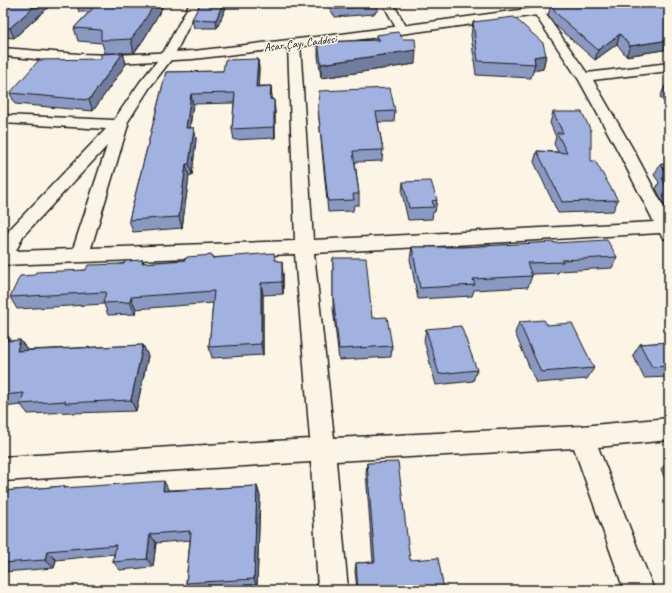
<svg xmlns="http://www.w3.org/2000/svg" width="672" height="593" font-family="Caveat,sans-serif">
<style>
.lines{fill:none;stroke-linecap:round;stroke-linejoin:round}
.street-casing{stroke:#1c1c1c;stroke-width:3}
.secondary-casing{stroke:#1c1c1c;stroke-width:3}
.street{fill:#fcf5e5;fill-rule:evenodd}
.secondary{fill:#fcf5e5;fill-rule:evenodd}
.wall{fill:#8a99c2;stroke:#1c1c1c}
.shaded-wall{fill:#717d9e;stroke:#1c1c1c}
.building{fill:#a1b2e1;stroke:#1c1c1c}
.labels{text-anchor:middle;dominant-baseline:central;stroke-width:3;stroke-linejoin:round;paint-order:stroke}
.far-street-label{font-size:12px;fill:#1c1c1c;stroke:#fcf5e5}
</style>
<rect width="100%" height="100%" fill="#fcf5e5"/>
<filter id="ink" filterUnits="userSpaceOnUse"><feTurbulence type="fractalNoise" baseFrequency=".025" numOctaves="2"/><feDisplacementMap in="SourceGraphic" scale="8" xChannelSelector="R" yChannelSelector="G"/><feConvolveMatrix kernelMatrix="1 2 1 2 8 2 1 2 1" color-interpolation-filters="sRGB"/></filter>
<g filter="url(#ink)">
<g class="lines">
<g class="street-casing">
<g id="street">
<path d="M 190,3 L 200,3 L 174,56 L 150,87 L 127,123 L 128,125 L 91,248 L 295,241 L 288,44 L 290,41 L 298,41 L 300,44 L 313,240 L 654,222 L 618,151 L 579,80 L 534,13 L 525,3 L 536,3 L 542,9 L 587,73 L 669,63 L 669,71 L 593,80 L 634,151 L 669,217 L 669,240 L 663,238 L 660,233 L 314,253 L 334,438 L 582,426 L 669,418 L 669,440 L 598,447 L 654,590 L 624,590 L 574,448 L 336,461 L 348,590 L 318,590 L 311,462 L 3,481 L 3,457 L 310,439 L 295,254 L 3,265 L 3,240 L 10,229 L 106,129 L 3,123 L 3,115 L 114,120 L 140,82 L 162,55 ZM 107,146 L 73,249 L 16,251 L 23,236 Z"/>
<path d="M 383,3 L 393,3 L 408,30 L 406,32 L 398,32 Z"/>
</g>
</g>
<g class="secondary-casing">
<path id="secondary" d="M 571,3 L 602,3 L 600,6 L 596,7 L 379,37 L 193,59 L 117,63 L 79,63 L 3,56 L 3,48 L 79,54 L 117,55 L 193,51 L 342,34 Z"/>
</g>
<use href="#street" class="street"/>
<use href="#secondary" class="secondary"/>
</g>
<g class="wall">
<path d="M 3,3 L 53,3 L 14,38 L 3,37 Z"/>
<path d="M 76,3 L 165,3 L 144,39 L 134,53 L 119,53 L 123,53 L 126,64 L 93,111 L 15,104 L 10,93 L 115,53 L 105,53 L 102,43 L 78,41 L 74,28 L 89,12 L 79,12 Z"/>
<path d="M 228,3 L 217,28 L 194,28 L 192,19 Z"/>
<path d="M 326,3 L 378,3 L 378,11 L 376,11 L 376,12 L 374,13 L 374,14 L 335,17 Z"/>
<path d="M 669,3 L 669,49 L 626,56 L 617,44 L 595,60 L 555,25 L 548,15 L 551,5 L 595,7 Z"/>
<path d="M 473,22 L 546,55 L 543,69 L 533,71 L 531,78 L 476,75 L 471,35 Z"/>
<path d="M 376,35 L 415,64 L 321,78 L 318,56 L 318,42 L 376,40 Z"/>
<path d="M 258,59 L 259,69 L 258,86 L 271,86 L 272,100 L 275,111 L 275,138 L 234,140 L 232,129 L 234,103 L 193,104 L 190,128 L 194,128 L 196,139 L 192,175 L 189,176 L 182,228 L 133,232 L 129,220 L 166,72 L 223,71 Z"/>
<path d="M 665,86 L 669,86 L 669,108 L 660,97 Z"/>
<path d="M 318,109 L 395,111 L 394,122 L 378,122 L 383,150 L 382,161 L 355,162 L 359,194 L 359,205 L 354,205 L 353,211 L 328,212 L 319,119 Z"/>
<path d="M 553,112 L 591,161 L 618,200 L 613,211 L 558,213 L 534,162 L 537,151 L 558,152 L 554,144 L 556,137 L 550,123 Z"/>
<path d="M 660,164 L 669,165 L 669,208 L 666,208 L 656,189 L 659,182 L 654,175 Z"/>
<path d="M 403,182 L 437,200 L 435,212 L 433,212 L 432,219 L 408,220 L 402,193 Z"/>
<path d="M 554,243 L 617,257 L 612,268 L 559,271 L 558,273 L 532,274 L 532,276 L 528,287 L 474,290 L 472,296 L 418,299 L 410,259 L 412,247 L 463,247 Z"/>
<path d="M 212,255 L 213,258 L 275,260 L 283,274 L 283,294 L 263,295 L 263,355 L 212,358 L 209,347 L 213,303 L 136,309 L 135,314 L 108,315 L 104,304 L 17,309 L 10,297 L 35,275 L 86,270 L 143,260 L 144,263 L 185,260 Z"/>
<path d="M 333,258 L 372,318 L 392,346 L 391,357 L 339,360 L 333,308 Z"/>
<path d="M 519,322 L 547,325 L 594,368 L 587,379 L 536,383 L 515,333 Z"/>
<path d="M 426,329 L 477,370 L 473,381 L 436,385 L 424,341 Z"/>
<path d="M 3,336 L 8,336 L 11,341 L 20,340 L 27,350 L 143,345 L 148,356 L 136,411 L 72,413 L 71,412 L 28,414 L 21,405 L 3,407 Z"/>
<path d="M 669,342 L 669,377 L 644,378 L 633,355 L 640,344 Z"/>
<path d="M 669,460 L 669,488 L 661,469 Z"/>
<path d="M 367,463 L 410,560 L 444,590 L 357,590 L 355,571 L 356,563 L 373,562 L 366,473 Z"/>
<path d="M 64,486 L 66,488 L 169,490 L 257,486 L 260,496 L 257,587 L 190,590 L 186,583 L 190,540 L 156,543 L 153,567 L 120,570 L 113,562 L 114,554 L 56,560 L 54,568 L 3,572 L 3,491 Z"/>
</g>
<g class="shaded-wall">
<path d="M 38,3 L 53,3 L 14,38 L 10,28 Z"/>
<path d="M 155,3 L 165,3 L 144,39 L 134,53 L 131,39 Z"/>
<path d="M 223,3 L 228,3 L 217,28 L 216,20 Z"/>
<path d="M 541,3 L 561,3 L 541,6 Z"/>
<path d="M 620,34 L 617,44 L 595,60 L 598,50 Z"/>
<path d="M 669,40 L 669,49 L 626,56 L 630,46 Z"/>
<path d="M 416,50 L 415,64 L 321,78 L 321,64 Z"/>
<path d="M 123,53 L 126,64 L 93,111 L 89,100 Z"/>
<path d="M 546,55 L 543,69 L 533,71 L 535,64 L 534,57 Z"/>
<path d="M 258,59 L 259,69 L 258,97 L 256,87 Z"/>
<path d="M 3,64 L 6,70 L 3,73 Z"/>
<path d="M 271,86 L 272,97 L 271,110 L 270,99 Z"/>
<path d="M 191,94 L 193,104 L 188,139 L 186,128 Z"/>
<path d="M 274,100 L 275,111 L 275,138 L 274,127 Z"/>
<path d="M 194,128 L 196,139 L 192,175 L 189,164 Z"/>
<path d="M 186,164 L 189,176 L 182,228 L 179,217 Z"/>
<path d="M 282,262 L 283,274 L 283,294 L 282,282 Z"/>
<path d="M 261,283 L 263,295 L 263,355 L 261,344 Z"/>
<path d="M 131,297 L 136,309 L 135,314 L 130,302 Z"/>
<path d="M 8,336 L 16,347 L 6,341 Z"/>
<path d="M 20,340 L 28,351 L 17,351 Z"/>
<path d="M 143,345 L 148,356 L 136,411 L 131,400 Z"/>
<path d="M 164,481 L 169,491 L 163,491 Z"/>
<path d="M 257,486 L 260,496 L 257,587 L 254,579 Z"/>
<path d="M 150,534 L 156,543 L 153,567 L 147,559 Z"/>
<path d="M 47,551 L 56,560 L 54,568 L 45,560 Z"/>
</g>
<g class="building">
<path d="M 3,3 L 38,3 L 10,28 L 3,27 Z"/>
<path d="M 76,3 L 98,3 L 97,4 Z"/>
<path d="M 98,3 L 155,3 L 141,26 L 131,39 L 113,40 L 101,40 L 101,30 L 74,28 Z"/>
<path d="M 201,3 L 223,3 L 216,20 L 192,19 Z"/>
<path d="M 331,3 L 376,3 L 377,4 L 374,4 L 375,6 L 335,9 Z"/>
<path d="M 568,3 L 590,3 L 595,7 L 627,3 L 669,3 L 669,40 L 630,46 L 620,34 L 598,50 L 558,15 L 551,5 Z"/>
<path d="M 514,17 L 543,43 L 546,55 L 534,57 L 535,64 L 478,61 L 473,22 Z"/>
<path d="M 398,32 L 403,39 L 415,39 L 416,50 L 321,64 L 318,42 L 380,40 L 376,35 Z"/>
<path d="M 123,53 L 89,100 L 10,93 L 39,60 L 101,59 L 101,54 Z"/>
<path d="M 258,59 L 256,87 L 271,86 L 270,99 L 274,100 L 274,127 L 232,129 L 235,93 L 191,94 L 186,128 L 194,128 L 189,164 L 186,164 L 179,217 L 129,220 L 166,72 L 223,71 L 225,60 Z"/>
<path d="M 665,86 L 669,86 L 669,91 Z"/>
<path d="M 390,88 L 395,111 L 376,112 L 383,150 L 353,151 L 359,194 L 353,194 L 354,200 L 328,201 L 318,109 L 319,91 Z"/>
<path d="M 553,112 L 582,112 L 591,131 L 591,161 L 595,161 L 618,200 L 562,202 L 537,151 L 567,153 L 557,133 L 563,133 Z"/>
<path d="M 660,164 L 669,165 L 669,176 Z"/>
<path d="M 662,178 L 669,178 L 669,191 Z"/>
<path d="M 431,181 L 437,200 L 432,201 L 434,207 L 409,208 L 403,182 Z"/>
<path d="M 607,240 L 617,257 L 562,260 L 563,262 L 527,263 L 532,276 L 473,279 L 475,285 L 420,288 L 412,247 L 463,247 L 554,242 L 554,243 Z"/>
<path d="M 274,253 L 275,260 L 282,262 L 282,282 L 261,283 L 261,344 L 209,347 L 214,291 L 131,297 L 130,302 L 103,303 L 106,292 L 10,297 L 20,276 L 35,275 L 36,272 L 86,270 L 88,265 L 124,264 L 125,261 L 143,260 L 142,263 L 185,260 L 187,257 L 212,255 L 212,258 Z"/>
<path d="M 333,258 L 366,258 L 372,318 L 387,317 L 392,346 L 339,349 L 333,296 Z"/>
<path d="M 544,320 L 547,325 L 572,323 L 594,368 L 541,372 L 519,322 Z"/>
<path d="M 461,326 L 477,370 L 439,374 L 426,329 Z"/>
<path d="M 3,336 L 8,336 L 6,341 L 20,340 L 17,351 L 143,345 L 131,400 L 65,403 L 66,401 L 20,404 L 24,393 L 3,395 Z"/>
<path d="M 669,342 L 669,366 L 652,367 L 640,344 Z"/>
<path d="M 398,462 L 410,560 L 438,558 L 444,590 L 358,590 L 356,563 L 375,562 L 367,463 Z"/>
<path d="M 164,481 L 163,491 L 257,486 L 254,579 L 186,583 L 191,533 L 189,534 L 190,531 L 150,534 L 147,559 L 113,562 L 116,545 L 47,551 L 45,560 L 3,563 L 3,491 L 64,486 L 64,488 Z"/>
</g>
</g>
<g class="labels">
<g class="far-street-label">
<text transform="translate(300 43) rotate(-7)">Asar Çayı Caddesi</text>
</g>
</g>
<rect width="672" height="593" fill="none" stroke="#fcf5e5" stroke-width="16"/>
<rect x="8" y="8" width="656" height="577" fill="none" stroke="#1c1c1c" stroke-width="1.5" filter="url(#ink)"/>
</svg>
